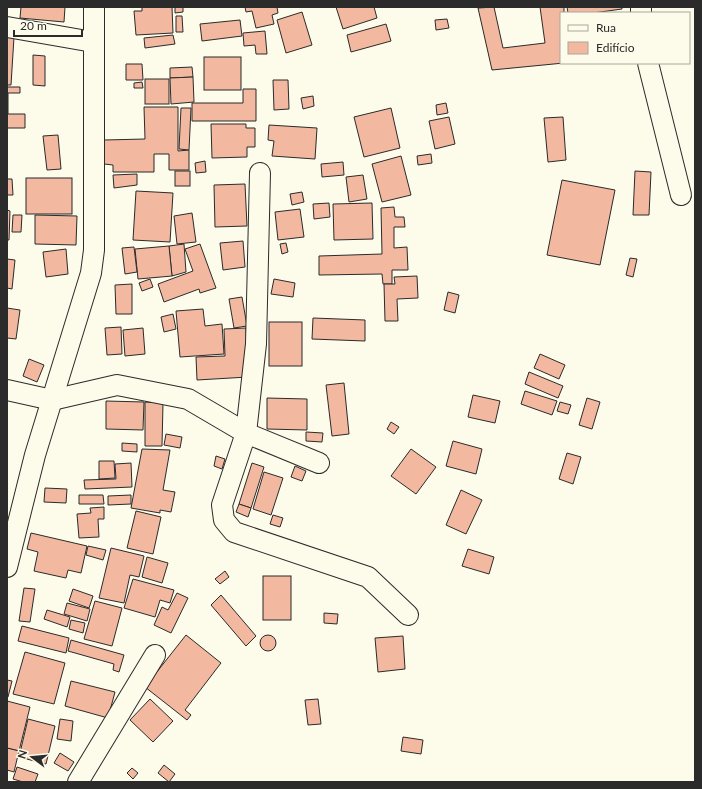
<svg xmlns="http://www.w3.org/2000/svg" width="702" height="789" font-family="Lato,sans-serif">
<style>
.building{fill:#f2b8a0;stroke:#2b2b2b}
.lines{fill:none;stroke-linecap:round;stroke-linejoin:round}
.street-casing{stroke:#2b2b2b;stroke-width:22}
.street{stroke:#fdfbea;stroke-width:20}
</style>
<rect width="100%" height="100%" fill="#fdfbea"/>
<g class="building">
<path d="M 21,7 L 65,7 L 64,22 L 20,18 Z"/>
<path d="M 142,7 L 172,7 L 173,33 L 136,35 L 134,11 L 142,11 Z"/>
<path d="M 175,7 L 183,7 L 183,12 L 175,13 Z"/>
<path d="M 245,7 L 277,7 L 278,13 L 272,15 L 274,24 L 256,28 L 252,11 L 246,12 Z"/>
<path d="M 336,7 L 374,7 L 377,18 L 343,29 Z"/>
<path d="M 494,7 L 503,48 L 545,43 L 540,7 L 564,7 L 564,13 L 561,13 L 561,63 L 564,63 L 492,70 L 478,8 Z"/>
<path d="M 567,7 L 622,7 L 622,9 L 593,13 L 568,13 Z"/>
<path d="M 302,12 L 312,45 L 286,53 L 277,20 Z"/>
<path d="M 176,16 L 182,16 L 183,32 L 176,32 Z"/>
<path d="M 447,19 L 449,28 L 436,30 L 435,20 Z"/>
<path d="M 240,20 L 242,36 L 202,41 L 200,24 Z"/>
<path d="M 386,24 L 391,41 L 351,52 L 347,35 Z"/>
<path d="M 265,31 L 267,54 L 256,54 L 255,45 L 244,46 L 243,33 Z"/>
<path d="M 173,35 L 175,44 L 145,48 L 144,38 Z"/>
<path d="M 7,36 L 14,37 L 11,85 L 7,85 Z"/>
<path d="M 33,55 L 45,56 L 45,86 L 33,85 Z"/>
<rect x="204" y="57" width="37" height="33"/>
<path d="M 126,64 L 142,64 L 143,80 L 126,80 Z"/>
<path d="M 192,67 L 193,77 L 170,78 L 170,68 Z"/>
<path d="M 193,77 L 194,102 L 171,104 L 170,78 Z"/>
<rect x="145" y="79" width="24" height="25"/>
<path d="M 273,80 L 288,80 L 289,109 L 274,110 Z"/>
<path d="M 142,82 L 143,88 L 134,88 L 134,83 Z"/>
<path d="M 7,87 L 20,87 L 20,93 L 8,93 L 8,114 L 25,114 L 25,128 L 7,128 Z"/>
<path d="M 243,89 L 256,89 L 256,121 L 192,121 L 192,103 L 243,103 Z"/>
<path d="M 313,96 L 314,106 L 303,109 L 301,98 Z"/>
<path d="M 446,103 L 448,113 L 437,115 L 436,105 Z"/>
<path d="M 144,107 L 178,107 L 178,151 L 189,150 L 189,170 L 169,170 L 169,154 L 154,154 L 154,172 L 113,172 L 113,165 L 104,164 L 104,140 L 145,139 Z"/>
<path d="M 181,108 L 191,108 L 189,150 L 179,149 Z"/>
<path d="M 391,108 L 400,148 L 364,157 L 354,117 Z"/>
<path d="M 449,117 L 455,144 L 435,149 L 429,121 Z"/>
<path d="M 563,117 L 566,160 L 548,162 L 544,118 Z"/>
<path d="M 211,124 L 246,124 L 246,128 L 255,128 L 255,147 L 247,147 L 247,157 L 212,158 Z"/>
<path d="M 269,125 L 317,128 L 315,159 L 272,156 L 274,141 L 268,140 Z"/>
<path d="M 58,135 L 61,169 L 47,170 L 43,136 Z"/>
<path d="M 431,154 L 432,163 L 418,165 L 417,156 Z"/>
<path d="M 401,156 L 411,195 L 382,202 L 372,164 Z"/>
<path d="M 205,161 L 206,172 L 196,173 L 195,163 Z"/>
<path d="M 343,162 L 344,175 L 322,177 L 321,164 Z"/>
<rect x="175" y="171" width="15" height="15"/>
<path d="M 635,171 L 651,172 L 649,215 L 633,215 Z"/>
<path d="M 137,174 L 137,185 L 114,188 L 113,175 Z"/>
<path d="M 363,175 L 367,199 L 349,202 L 346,177 Z"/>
<rect x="26" y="178" width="46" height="36"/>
<path d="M 7,179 L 12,179 L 13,195 L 7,195 Z"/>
<path d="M 562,180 L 615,190 L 600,265 L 547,255 Z"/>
<path d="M 245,184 L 247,226 L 215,227 L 214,185 Z"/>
<path d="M 136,191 L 173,193 L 170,242 L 133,240 Z"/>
<path d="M 302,192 L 304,202 L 292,205 L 290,194 Z"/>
<path d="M 329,203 L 330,217 L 314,219 L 313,204 Z"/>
<path d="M 372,203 L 373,239 L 334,240 L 333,204 Z"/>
<path d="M 394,207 L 395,217 L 404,217 L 405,227 L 394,227 L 394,248 L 407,247 L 408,270 L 392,270 L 392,284 L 383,284 L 382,274 L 319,275 L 319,256 L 382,254 L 381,208 Z"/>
<path d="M 300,209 L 304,237 L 278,240 L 275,212 Z"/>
<path d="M 7,210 L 10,211 L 9,240 L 7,240 Z"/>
<path d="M 192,213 L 196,242 L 177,244 L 174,216 Z"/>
<path d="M 13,215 L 22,215 L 21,232 L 12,232 Z"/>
<path d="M 35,215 L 77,216 L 76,245 L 35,244 Z"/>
<path d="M 243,241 L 245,267 L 223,270 L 220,243 Z"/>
<path d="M 286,243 L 288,252 L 282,254 L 280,244 Z"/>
<path d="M 184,244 L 186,272 L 172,276 L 169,246 Z"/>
<path d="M 200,244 L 216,288 L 200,293 L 199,289 L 164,302 L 158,284 L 193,271 L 185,249 Z"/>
<path d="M 169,246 L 172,276 L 138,279 L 135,249 Z"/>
<path d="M 134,247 L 137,272 L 125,274 L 122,248 Z"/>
<path d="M 66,249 L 68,274 L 46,277 L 43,252 Z"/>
<path d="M 630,258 L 637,259 L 633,277 L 626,275 Z"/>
<path d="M 7,259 L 15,260 L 12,289 L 7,288 Z"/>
<path d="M 417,276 L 418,298 L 397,299 L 398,321 L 385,321 L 384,284 L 395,284 L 394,277 Z"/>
<path d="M 150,279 L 153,287 L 142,291 L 139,283 Z"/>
<path d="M 274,279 L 295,283 L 293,297 L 271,294 Z"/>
<path d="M 132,284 L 132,314 L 116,314 L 115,285 Z"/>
<path d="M 448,292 L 459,295 L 455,313 L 444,310 Z"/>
<path d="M 242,297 L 247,326 L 234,328 L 229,299 Z"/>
<path d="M 7,308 L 20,310 L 16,339 L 7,338 Z"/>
<path d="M 203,309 L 205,326 L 222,324 L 224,354 L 180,357 L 176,311 Z"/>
<path d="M 173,314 L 176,329 L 164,332 L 161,317 Z"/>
<path d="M 313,318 L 365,320 L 365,341 L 312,339 Z"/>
<rect x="269" y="322" width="33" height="44"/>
<path d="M 121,327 L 122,354 L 107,355 L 105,328 Z"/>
<path d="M 143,328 L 145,354 L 125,356 L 123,330 Z"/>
<path d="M 246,328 L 248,377 L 197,380 L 196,357 L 225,356 L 224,329 Z"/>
<path d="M 540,354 L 565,365 L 559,379 L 534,368 Z"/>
<path d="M 29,359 L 44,365 L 37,382 L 23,376 Z"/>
<path d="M 529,372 L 563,386 L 558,398 L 525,384 Z"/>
<path d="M 344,383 L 349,434 L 332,436 L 326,385 Z"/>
<path d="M 525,391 L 557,401 L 552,415 L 521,404 Z"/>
<path d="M 473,395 L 500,401 L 495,423 L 468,417 Z"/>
<path d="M 267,398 L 307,399 L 307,430 L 267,429 Z"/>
<path d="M 587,398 L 600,402 L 592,429 L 579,425 Z"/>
<path d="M 106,401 L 144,402 L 143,430 L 106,429 Z"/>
<path d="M 145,402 L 163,403 L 162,446 L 145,446 Z"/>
<path d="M 560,402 L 571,405 L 568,414 L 557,411 Z"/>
<path d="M 391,422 L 399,427 L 394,434 L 387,429 Z"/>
<path d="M 306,432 L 323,433 L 322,442 L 306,441 Z"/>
<path d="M 166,434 L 182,437 L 180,448 L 164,445 Z"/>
<path d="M 453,441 L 482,449 L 476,474 L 446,466 Z"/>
<path d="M 122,443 L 137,444 L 137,452 L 122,451 Z"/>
<path d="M 142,449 L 170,450 L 163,490 L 175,492 L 171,512 L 160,510 L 160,513 L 131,508 Z"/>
<path d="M 411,449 L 436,467 L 416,494 L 391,476 Z"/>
<path d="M 567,453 L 581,457 L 573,484 L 559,479 Z"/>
<path d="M 216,456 L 225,459 L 222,469 L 214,466 Z"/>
<path d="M 99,461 L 114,461 L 115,478 L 99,479 Z"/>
<path d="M 131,463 L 132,487 L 85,489 L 84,480 L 116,479 L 115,464 Z"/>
<path d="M 252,463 L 264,467 L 251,508 L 239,504 Z"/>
<path d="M 295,466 L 306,471 L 302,481 L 291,477 Z"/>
<path d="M 264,472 L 283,478 L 271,515 L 253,509 Z"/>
<path d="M 45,488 L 67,489 L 66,503 L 44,502 Z"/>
<path d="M 461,490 L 482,500 L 466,534 L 446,525 Z"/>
<path d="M 79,495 L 103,495 L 104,504 L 79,504 Z"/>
<path d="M 131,495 L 131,504 L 108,505 L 108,496 Z"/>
<path d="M 239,504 L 251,508 L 248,517 L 236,512 Z"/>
<path d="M 104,507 L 104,519 L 98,519 L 99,537 L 79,538 L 77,514 L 91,513 L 90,508 Z"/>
<path d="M 136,511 L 161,517 L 153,554 L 127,548 Z"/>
<path d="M 273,515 L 283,518 L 280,527 L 270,524 Z"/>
<path d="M 31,533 L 87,546 L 81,573 L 68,570 L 66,578 L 34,571 L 38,552 L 27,549 Z"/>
<path d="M 88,546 L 106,550 L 103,560 L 86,555 Z"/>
<path d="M 111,548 L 144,556 L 139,577 L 130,575 L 124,603 L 99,598 Z"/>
<path d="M 468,549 L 494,557 L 489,574 L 462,566 Z"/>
<path d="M 147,557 L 168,563 L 162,583 L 142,577 Z"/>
<path d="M 225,571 L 229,577 L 220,584 L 215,579 Z"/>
<rect x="263" y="576" width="28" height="44"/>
<path d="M 133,579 L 174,590 L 170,603 L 160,600 L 155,617 L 124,608 Z"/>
<path d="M 24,588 L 35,589 L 30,622 L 19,621 Z"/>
<path d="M 73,589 L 93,596 L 89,608 L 69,601 Z"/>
<path d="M 177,593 L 188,598 L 171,633 L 154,625 L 162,607 L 168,610 Z"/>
<path d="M 221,595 L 256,636 L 246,646 L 211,605 Z"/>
<path d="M 95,601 L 122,608 L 112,646 L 84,639 Z"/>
<path d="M 67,603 L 90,609 L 87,621 L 64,614 Z"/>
<path d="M 47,610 L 70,617 L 67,627 L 44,619 Z"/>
<path d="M 324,613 L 338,614 L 337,624 L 324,623 Z"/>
<path d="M 71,620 L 85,623 L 83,633 L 69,629 Z"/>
<path d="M 22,626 L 69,638 L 66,653 L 18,641 Z"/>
<path d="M 186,635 L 221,663 L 185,710 L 191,715 L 187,720 L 145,687 Z"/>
<circle cx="268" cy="643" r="8"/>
<path d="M 403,636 L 405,669 L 378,672 L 375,638 Z"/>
<path d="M 71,640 L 124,655 L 119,672 L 113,670 L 114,664 L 68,651 Z"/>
<path d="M 25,652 L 65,663 L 54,704 L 13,694 Z"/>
<path d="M 7,680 L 12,681 L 8,697 L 7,697 Z"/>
<path d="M 71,681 L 115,692 L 108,718 L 65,706 Z"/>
<path d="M 150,699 L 173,721 L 153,742 L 130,720 Z"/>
<path d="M 318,699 L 321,724 L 308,725 L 305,700 Z"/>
<path d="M 7,701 L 30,707 L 19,751 L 7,748 Z"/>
<path d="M 28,719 L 55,726 L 46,764 L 19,757 Z"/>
<path d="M 60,719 L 73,721 L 71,741 L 57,739 Z"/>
<path d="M 403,737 L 423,740 L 421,754 L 401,751 Z"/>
<path d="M 7,748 L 19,751 L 14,772 L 7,770 Z"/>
<path d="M 60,753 L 74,762 L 68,771 L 54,763 Z"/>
<path d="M 164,765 L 175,774 L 169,782 L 158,773 Z"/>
<path d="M 17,767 L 38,774 L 35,782 L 23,782 L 13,779 Z"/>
<path d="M 132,768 L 138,773 L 133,779 L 127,773 Z"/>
</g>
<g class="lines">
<g class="street-casing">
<g id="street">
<path d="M 641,7 L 641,13"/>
<path d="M 7,27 L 93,42"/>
<path d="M 648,63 L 681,195"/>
<path d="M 260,173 L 256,344 L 246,433 L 222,505 L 224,520 L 234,532 L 368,577 L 408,615"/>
<path d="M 7,390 L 52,400 L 117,385 L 188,399 L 246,433 L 319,463"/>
<path d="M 7,567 L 35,455 L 91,273 L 94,250 L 94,7"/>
<path d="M 78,782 L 155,655"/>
</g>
</g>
<use href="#street" class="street"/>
</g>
<rect width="702" height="789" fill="none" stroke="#2b2b2b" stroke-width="16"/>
<rect x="560" y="12" width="130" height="52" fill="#fdfbea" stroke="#a9a89e"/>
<rect x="568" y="25" width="20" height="6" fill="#fdfbea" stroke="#a9a89e"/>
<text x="596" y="32" font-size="12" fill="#2b2b2b">Rua</text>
<rect x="568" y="42" width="20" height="12" fill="#f2b8a0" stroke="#a9a89e"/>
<text x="596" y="52" font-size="12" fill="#2b2b2b">Edifício</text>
<g transform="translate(32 757) rotate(286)" stroke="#fdfbea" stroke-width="3" paint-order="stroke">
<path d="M0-3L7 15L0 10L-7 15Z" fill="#2b2b2b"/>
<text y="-6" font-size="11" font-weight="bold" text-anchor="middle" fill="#2b2b2b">N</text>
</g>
<path d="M14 30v6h68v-6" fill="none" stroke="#2b2b2b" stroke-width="2"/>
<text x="20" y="30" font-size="12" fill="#2b2b2b" stroke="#fdfbea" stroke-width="3" paint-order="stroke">20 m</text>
</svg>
